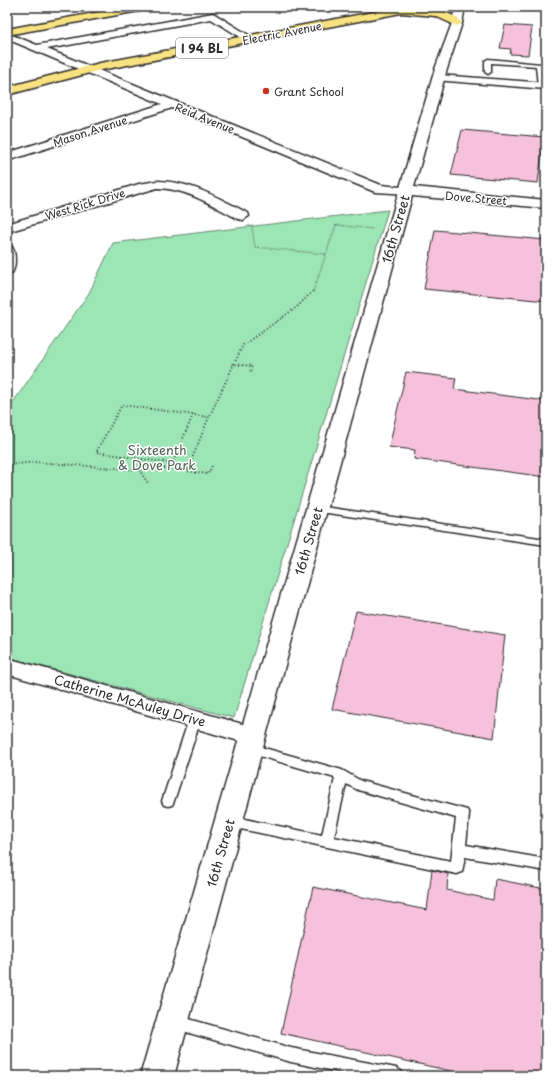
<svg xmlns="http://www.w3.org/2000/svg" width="553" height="1083" font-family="'Playpen Sans',sans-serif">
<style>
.green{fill:#9ce6b5;stroke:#648870}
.building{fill:#f6c1dd;stroke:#2b2b2b}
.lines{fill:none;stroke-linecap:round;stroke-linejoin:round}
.lane-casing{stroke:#2b2b2b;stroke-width:3}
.street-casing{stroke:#2b2b2b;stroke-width:3}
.secondary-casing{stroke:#2b2b2b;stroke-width:3}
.primary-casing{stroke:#2b2b2b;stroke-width:3}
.path-far1{stroke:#2b2b2b;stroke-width:1.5;stroke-dasharray:0.5 1.5;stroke-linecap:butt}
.path{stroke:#2b2b2b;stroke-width:2;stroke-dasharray:1 2.5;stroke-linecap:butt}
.lane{fill:#fff;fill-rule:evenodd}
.street{fill:#fff;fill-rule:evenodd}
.secondary{fill:#fff;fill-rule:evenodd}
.primary{fill:#f8e281;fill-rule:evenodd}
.poi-dot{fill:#c8321e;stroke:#fff;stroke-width:1.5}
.labels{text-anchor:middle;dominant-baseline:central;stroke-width:3;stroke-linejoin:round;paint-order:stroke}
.far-street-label{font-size:11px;fill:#2b2b2b;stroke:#fff}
.far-poi-label{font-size:11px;fill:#2b2b2b;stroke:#fff;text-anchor:start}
.shield{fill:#fff;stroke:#6b6b6b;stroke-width:1}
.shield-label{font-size:12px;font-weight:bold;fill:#2b2b2b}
.street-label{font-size:13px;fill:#2b2b2b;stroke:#fff}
.park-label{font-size:13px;fill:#4d6354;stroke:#fff}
</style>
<rect width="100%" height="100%" fill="#fff"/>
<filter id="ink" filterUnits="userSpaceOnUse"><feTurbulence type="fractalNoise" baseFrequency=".025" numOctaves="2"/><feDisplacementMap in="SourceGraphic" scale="8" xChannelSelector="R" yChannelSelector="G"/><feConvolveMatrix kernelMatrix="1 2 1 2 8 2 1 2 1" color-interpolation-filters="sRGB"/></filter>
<g filter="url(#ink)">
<path class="green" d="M 388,210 L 234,718 L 7,657 L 7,411 L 89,293 L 113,243 Z"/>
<g class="building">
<path d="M 505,25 L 532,27 L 528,55 L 510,54 L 511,49 L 500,48 Z"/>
<path d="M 462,130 L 544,137 L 538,183 L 451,175 Z"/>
<path d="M 435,230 L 546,240 L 546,301 L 424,289 Z"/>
<path d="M 406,372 L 456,378 L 454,389 L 546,401 L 546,477 L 414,459 L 415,450 L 389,447 Z"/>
<path d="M 356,611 L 505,635 L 494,738 L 332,709 Z"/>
<path d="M 432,870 L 448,874 L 447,890 L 493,900 L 495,879 L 546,889 L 546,1076 L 473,1076 L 281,1033 L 313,887 L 427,910 Z"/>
</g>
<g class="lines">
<g class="lane-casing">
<g id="lane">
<path d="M 488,59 L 541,64 L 544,86 L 541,88 L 538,86 L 536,66 L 491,63 L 491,72 L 488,74 L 485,72 L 485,61 Z"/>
<path d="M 317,506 L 546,539 L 546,545 L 314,511 L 312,509 Z"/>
<path d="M 195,714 L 199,716 L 201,719 L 174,801 L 172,805 L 168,806 L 164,805 L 162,801 L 189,719 L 191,716 Z"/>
<path d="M 250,744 L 342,770 L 361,781 L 467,810 L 469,814 L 466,845 L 546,859 L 546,871 L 465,857 L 462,872 L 457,874 L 226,826 L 224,822 L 226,818 L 230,816 L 322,835 L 335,778 L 246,752 L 244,749 L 246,746 ZM 346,784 L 358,790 L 456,818 L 451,861 L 334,837 Z"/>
<path d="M 175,1015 L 291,1048 L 396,1068 L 401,1071 L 404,1076 L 358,1076 L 291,1062 L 175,1029 L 170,1027 L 168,1022 L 170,1017 Z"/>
</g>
</g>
<g class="street-casing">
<g id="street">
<path d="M 213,13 L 255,39 L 250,42 L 247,41 L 211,19 L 47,49 L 381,185 L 410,188 L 412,191 L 410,194 L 375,192 L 172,108 L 7,161 L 7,153 L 162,104 L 7,39 L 7,33 L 37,45 Z"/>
<path d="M 439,75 L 546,83 L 546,89 L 435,80 L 434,78 Z"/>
<path d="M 157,181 C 191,181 218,198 248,213 L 249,216 L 243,220 L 238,219 C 212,205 188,189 157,188 L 7,232 L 7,224 L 139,184 Z"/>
<path d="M 7,246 L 12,247 C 16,253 16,267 12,273 L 7,274 Z"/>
<path d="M 7,658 L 253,727 L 261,730 L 264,736 L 261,742 L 253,745 L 7,674 Z"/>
</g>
</g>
<g class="secondary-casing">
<path id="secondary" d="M 455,7 L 465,7 L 462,23 L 447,69 L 414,187 L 546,200 L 546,208 L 412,196 L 174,1076 L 140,1076 L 399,191 L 435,69 L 452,23 Z"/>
</g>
<g class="primary-casing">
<g id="primary">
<path d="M 127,7 L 150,7 L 145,10 L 7,35 L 7,29 Z"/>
<path d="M 400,7 C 417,7 451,8 462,23 L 457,26 L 435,16 L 401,13 L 101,70 L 7,95 L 7,87 L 100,63 Z"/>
</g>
</g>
<g class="path-far1">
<path d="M 249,225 L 252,228 L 255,247 L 326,254 L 313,292"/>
<path d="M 326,254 L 336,225 L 373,229"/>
</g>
<g class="path">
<path d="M 232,364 L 252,366 L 250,373"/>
<path d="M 172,464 L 193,415"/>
<path d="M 7,465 L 36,462 L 139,470 L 182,467"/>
<path d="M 188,466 L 96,452 L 122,405 L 209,417"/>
<path d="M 212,466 L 208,474 L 187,471 L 209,417 L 243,345 L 297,307 L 313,291"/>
<path d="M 139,470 L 148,483"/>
</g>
<use href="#lane" class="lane"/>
<use href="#street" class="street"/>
<use href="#secondary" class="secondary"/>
<use href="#primary" class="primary"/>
</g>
</g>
<circle class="poi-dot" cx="266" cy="91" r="4"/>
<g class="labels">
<g class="far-street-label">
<text transform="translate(282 33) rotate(-11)">Electric Avenue</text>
<text transform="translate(205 118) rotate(22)">Reid Avenue</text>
<text transform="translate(90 131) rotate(-18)">Mason Avenue</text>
<text transform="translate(476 198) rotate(5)">Dove Street</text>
<text transform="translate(85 204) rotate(-17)">West Rick Drive</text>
</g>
<g class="far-poi-label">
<text x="274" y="91">Grant School</text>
</g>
<rect class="shield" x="176" y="38" width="52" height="20" rx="3"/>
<g class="shield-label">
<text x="202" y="48">I 94 BL</text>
</g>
<g class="street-label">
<text transform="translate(395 229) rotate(-74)">16th Street</text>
<text transform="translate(308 541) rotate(-74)">16th Street</text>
<text transform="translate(130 700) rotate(16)">Catherine McAuley Drive</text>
<text transform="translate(220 853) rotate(-74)">16th Street</text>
</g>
<g class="park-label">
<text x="157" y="449">Sixteenth<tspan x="157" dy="15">&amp; Dove Park</tspan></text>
</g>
</g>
<rect width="553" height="1083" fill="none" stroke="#fff" stroke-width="24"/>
<rect x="12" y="12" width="529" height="1059" fill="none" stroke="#2b2b2b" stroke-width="1.5" filter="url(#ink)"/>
</svg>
